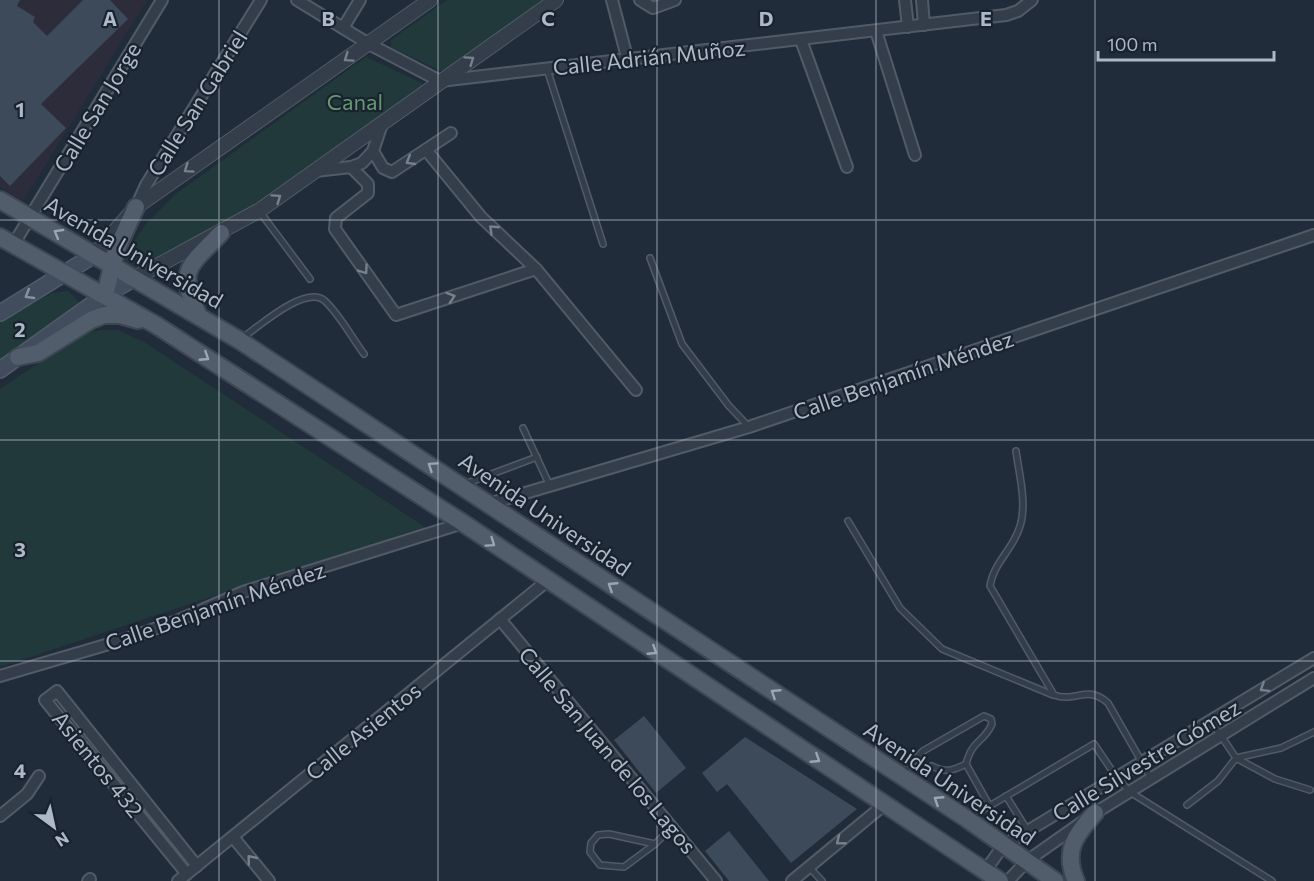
<svg xmlns="http://www.w3.org/2000/svg" width="1314" height="881" font-family="Commissioner,sans-serif">
<style>
.medical{fill:#2d2c3b}
.green{fill:#22393b}
.building{fill:#3c4a59}
.lines{fill:none;stroke-linecap:round;stroke-linejoin:round}
.service-casing{stroke:#515b68;stroke-width:8}
.minor-casing{stroke:#515b68;stroke-width:14}
.tertiary-casing{stroke:#515b68;stroke-width:16}
.secondary-casing{stroke:#515b68;stroke-width:18}
.primary-casing{stroke:#3d4753;stroke-width:20}
.service{stroke:#343e4a;stroke-width:5}
.minor{stroke:#343e4a;stroke-width:10}
.tertiary{stroke:#343e4a;stroke-width:14}
.secondary{stroke:#414d5d;stroke-width:15}
.primary{stroke:#515d6a;stroke-width:16}
.oneway{stroke:#77818e}
.oneway2{stroke:#9ba6b4}
.oneway3{stroke:#8893a1}
.grid{fill:none;stroke:#aeb8c6;stroke-width:1.5;stroke-opacity:0.55}
.labels{text-anchor:middle;dominant-baseline:central;stroke-width:4.5;stroke-linejoin:round;paint-order:stroke}
.street-label{font-size:22px;fill:#aeb8c6;stroke:#19232f}
.park-label{font-size:22px;fill:#65986f;stroke:#19232f}
.grid-label{font-size:20px;text-anchor:middle;font-weight:bold;fill:#aeb8c6;stroke:#19232f;stroke-width:4.5;stroke-linejoin:round;paint-order:stroke}
</style>
<rect width="100%" height="100%" fill="#202c3a"/>
<path class="medical" d="M 0,0 L 147,0 L 23,201 L 0,187 Z"/>
<g class="green">
<path d="M 447,0 L 546,0 L 445,73 L 391,47 L 391,40 Z"/>
<path d="M 366,57 L 422,83 L 423,90 L 219,233 L 141,275 L 120,261 L 146,224 L 177,193 Z"/>
<path d="M 68,291 L 77,299 L 80,307 L 0,364 L 0,321 L 52,293 Z"/>
<path d="M 99,330 L 118,330 L 144,342 L 428,529 L 319,561 L 0,667 L 0,389 L 79,336 Z"/>
</g>
<g class="building">
<path d="M 0,0 L 20,0 L 17,6 L 35,17 L 33,22 L 47,36 L 83,0 L 110,0 L 128,19 L 41,104 L 66,128 L 10,186 L 0,176 Z"/>
<path d="M 644,716 L 686,768 L 656,793 L 614,740 Z"/>
<path d="M 745,737 L 857,809 L 791,863 L 727,784 L 717,792 L 702,773 Z"/>
<path d="M 729,831 L 769,881 L 729,881 L 705,851 Z"/>
</g>
<g class="lines">
<g class="service-casing">
<g id="service">
<path d="M 547,69 L 603,244"/>
<path d="M 260,212 L 310,279"/>
<path d="M 650,258 L 682,344 L 729,406 L 749,427"/>
<path d="M 241,339 C 258,327 306,284 325,301 C 340,315 352,338 364,354"/>
<path d="M 523,428 L 549,484"/>
<path d="M 1016,451 C 1019,474 1028,506 1019,529 C 1012,550 993,564 990,586 L 1054,695 C 1076,703 1087,684 1108,703 L 1151,778"/>
<path d="M 465,484 L 537,457"/>
<path d="M 848,521 L 900,608 L 942,649 L 1053,695"/>
<path d="M 1211,721 L 1236,758 L 1281,748 L 1314,732"/>
<path d="M 932,766 C 946,773 952,771 966,764"/>
<path d="M 902,774 L 923,751 L 984,716 L 991,719 L 992,724 C 983,744 973,738 966,764 L 989,805"/>
<path d="M 1006,796 L 1028,831"/>
<path d="M 1187,805 L 1218,781 L 1236,758 L 1275,779 L 1310,790"/>
<path d="M 971,817 L 1094,744 L 1117,778 L 1130,792 L 1272,881"/>
<path d="M 655,844 L 609,834 L 598,835 L 591,843 L 590,852 L 600,865 L 624,867 L 655,844 L 672,827"/>
<path d="M 809,867 L 822,881"/>
</g>
</g>
<g class="minor-casing">
<g id="minor">
<path d="M 297,0 L 369,44 L 440,81 L 1006,15 L 1018,11 L 1032,0"/>
<path d="M 612,0 L 628,61"/>
<path d="M 640,0 L 653,8 L 675,0"/>
<path d="M 905,0 L 908,27"/>
<path d="M 922,0 L 924,25"/>
<path d="M 343,28 L 360,0"/>
<path d="M 876,31 L 915,155"/>
<path d="M 801,40 L 847,167"/>
<path d="M 382,124 L 373,151 L 383,168 L 392,172 L 451,133"/>
<path d="M 427,151 L 481,217 L 536,269 L 636,390"/>
<path d="M 351,167 L 362,163 L 373,151"/>
<path d="M 315,171 L 351,167 L 368,184 L 368,193 L 336,218 L 335,229 L 396,315 L 536,269"/>
<path d="M 136,207 L 146,185 L 261,0"/>
<path d="M 13,245 L 162,0"/>
<path d="M 488,504 L 749,427 L 1314,235"/>
<path d="M 500,619 L 716,881"/>
<path d="M 0,676 L 126,639 L 179,620 L 243,592 L 463,523"/>
<path d="M 0,816 L 27,794 L 39,776"/>
<path d="M 233,837 L 269,881"/>
<path d="M 985,871 L 1003,846 L 1314,658"/>
<path d="M 187,874 L 45,700 L 57,691 L 197,866"/>
<path d="M 88,881 L 90,879"/>
<path d="M 178,881 L 547,581"/>
<path d="M 792,881 L 885,804"/>
<path d="M 1008,881 L 1027,861 L 1095,813 L 1314,678"/>
</g>
</g>
<g class="tertiary-casing">
<g id="tertiary">
<path d="M 94,255 L 136,207 L 430,0"/>
<path d="M 135,278 L 260,210 L 556,0"/>
</g>
</g>
<g class="secondary-casing">
<g id="secondary">
<path d="M 0,313 L 94,255"/>
<path d="M 0,370 L 105,295 L 135,278"/>
</g>
</g>
<g class="primary-casing">
<g id="primary">
<path d="M 0,200 L 239,340 L 967,819 L 1055,881"/>
<path d="M 0,237 L 156,325 L 463,523 L 1000,881"/>
<path d="M 105,295 L 116,251 L 136,207"/>
<path d="M 198,314 C 177,268 189,267 221,233"/>
<path d="M 18,357 L 38,353 L 91,320 L 104,315 L 120,315 L 138,320"/>
<path d="M 1076,881 C 1063,851 1075,835 1095,813"/>
</g>
</g>
<use href="#service" class="service"/>
<use href="#minor" class="minor"/>
<use href="#tertiary" class="tertiary"/>
<use href="#secondary" class="secondary"/>
<use href="#primary" class="primary"/>
</g>
<defs><path id="oneway-chevron" d="M-2-3.5L2.5 0L-2 3.5" fill="none" stroke-width="1.6" stroke-linecap="round" stroke-linejoin="round" transform="scale(1.5)"/></defs>
<g class="oneway">
<use href="#oneway-chevron" transform="translate(348 58) rotate(145)"/>
<use href="#oneway-chevron" transform="translate(470 60) rotate(-35)"/>
<use href="#oneway-chevron" transform="translate(410 161) rotate(149)"/>
<use href="#oneway-chevron" transform="translate(188 169) rotate(145)"/>
<use href="#oneway-chevron" transform="translate(277 198) rotate(-35)"/>
<use href="#oneway-chevron" transform="translate(493 229) rotate(-136)"/>
<use href="#oneway-chevron" transform="translate(364 270) rotate(55)"/>
<use href="#oneway-chevron" transform="translate(451 297) rotate(-18)"/>
<use href="#oneway-chevron" transform="translate(1264 688) rotate(148)"/>
<use href="#oneway-chevron" transform="translate(840 841) rotate(141)"/>
<use href="#oneway-chevron" transform="translate(251 859) rotate(-129)"/>
</g>
<g class="oneway2">
<use href="#oneway-chevron" transform="translate(58 233) rotate(-150)"/>
<use href="#oneway-chevron" transform="translate(205 357) rotate(33)"/>
<use href="#oneway-chevron" transform="translate(432 466) rotate(-146)"/>
<use href="#oneway-chevron" transform="translate(491 543) rotate(35)"/>
<use href="#oneway-chevron" transform="translate(612 586) rotate(-147)"/>
<use href="#oneway-chevron" transform="translate(653 651) rotate(33)"/>
<use href="#oneway-chevron" transform="translate(775 693) rotate(-147)"/>
<use href="#oneway-chevron" transform="translate(816 759) rotate(33)"/>
<use href="#oneway-chevron" transform="translate(938 800) rotate(-147)"/>
</g>
<use class="oneway3" href="#oneway-chevron" transform="translate(29 295) rotate(149)"/>
<path class="grid" d="M 219,0 L 219,881M 438,0 L 438,881M 657,0 L 657,881M 876,0 L 876,881M 1095,0 L 1095,881M 0,220 L 1314,220M 0,440 L 1314,440M 0,661 L 1314,661"/>
<g class="labels">
<g class="street-label">
<text transform="translate(649 57) rotate(-6)">Calle Adrián Muñoz</text>
<text transform="translate(197 103) rotate(-58)">Calle San Gabriel</text>
<text transform="translate(97 107) rotate(-59)">Calle San Jorge</text>
<text transform="translate(134 252) rotate(30)">Avenida Universidad</text>
<text transform="translate(903 375) rotate(-19)">Calle Benjamín Méndez</text>
<text transform="translate(545 514) rotate(34)">Avenida Universidad</text>
<text transform="translate(215 606) rotate(-19)">Calle Benjamín Méndez</text>
<text transform="translate(363 731) rotate(-39)">Calle Asientos</text>
<text transform="translate(608 750) rotate(50)">Calle San Juan de los Lagos</text>
<text transform="translate(1146 760) rotate(-31)">Calle Silvestre Gómez</text>
<text transform="translate(98 764) rotate(51)">Asientos 432</text>
<text transform="translate(950 783) rotate(34)">Avenida Universidad</text>
</g>
<g class="park-label">
<text x="355" y="101">Canal</text>
</g>
</g>
<g class="grid-label">
<text x="110" y="26">A</text>
<text x="328" y="26">B</text>
<text x="548" y="26">C</text>
<text x="766" y="26">D</text>
<text x="986" y="26">E</text>
<text x="20" y="117">1</text>
<text x="20" y="337">2</text>
<text x="20" y="557">3</text>
<text x="20" y="778">4</text>
</g>
<g transform="translate(54 827) rotate(147)" stroke="#19232f" stroke-width="4.5" paint-order="stroke">
<path d="M0-4.5L10 22L0 15L-10 22Z" fill="#aeb8c6"/>
<text y="-9" font-size="16" font-weight="bold" text-anchor="middle" fill="#aeb8c6">N</text>
</g>
<path d="M1098 51v9h176v-9" fill="none" stroke="#aeb8c6" stroke-width="3"/>
<text x="1107" y="51" font-size="18" fill="#aeb8c6" stroke="#19232f" stroke-width="4.5" paint-order="stroke">100 m</text>
</svg>
